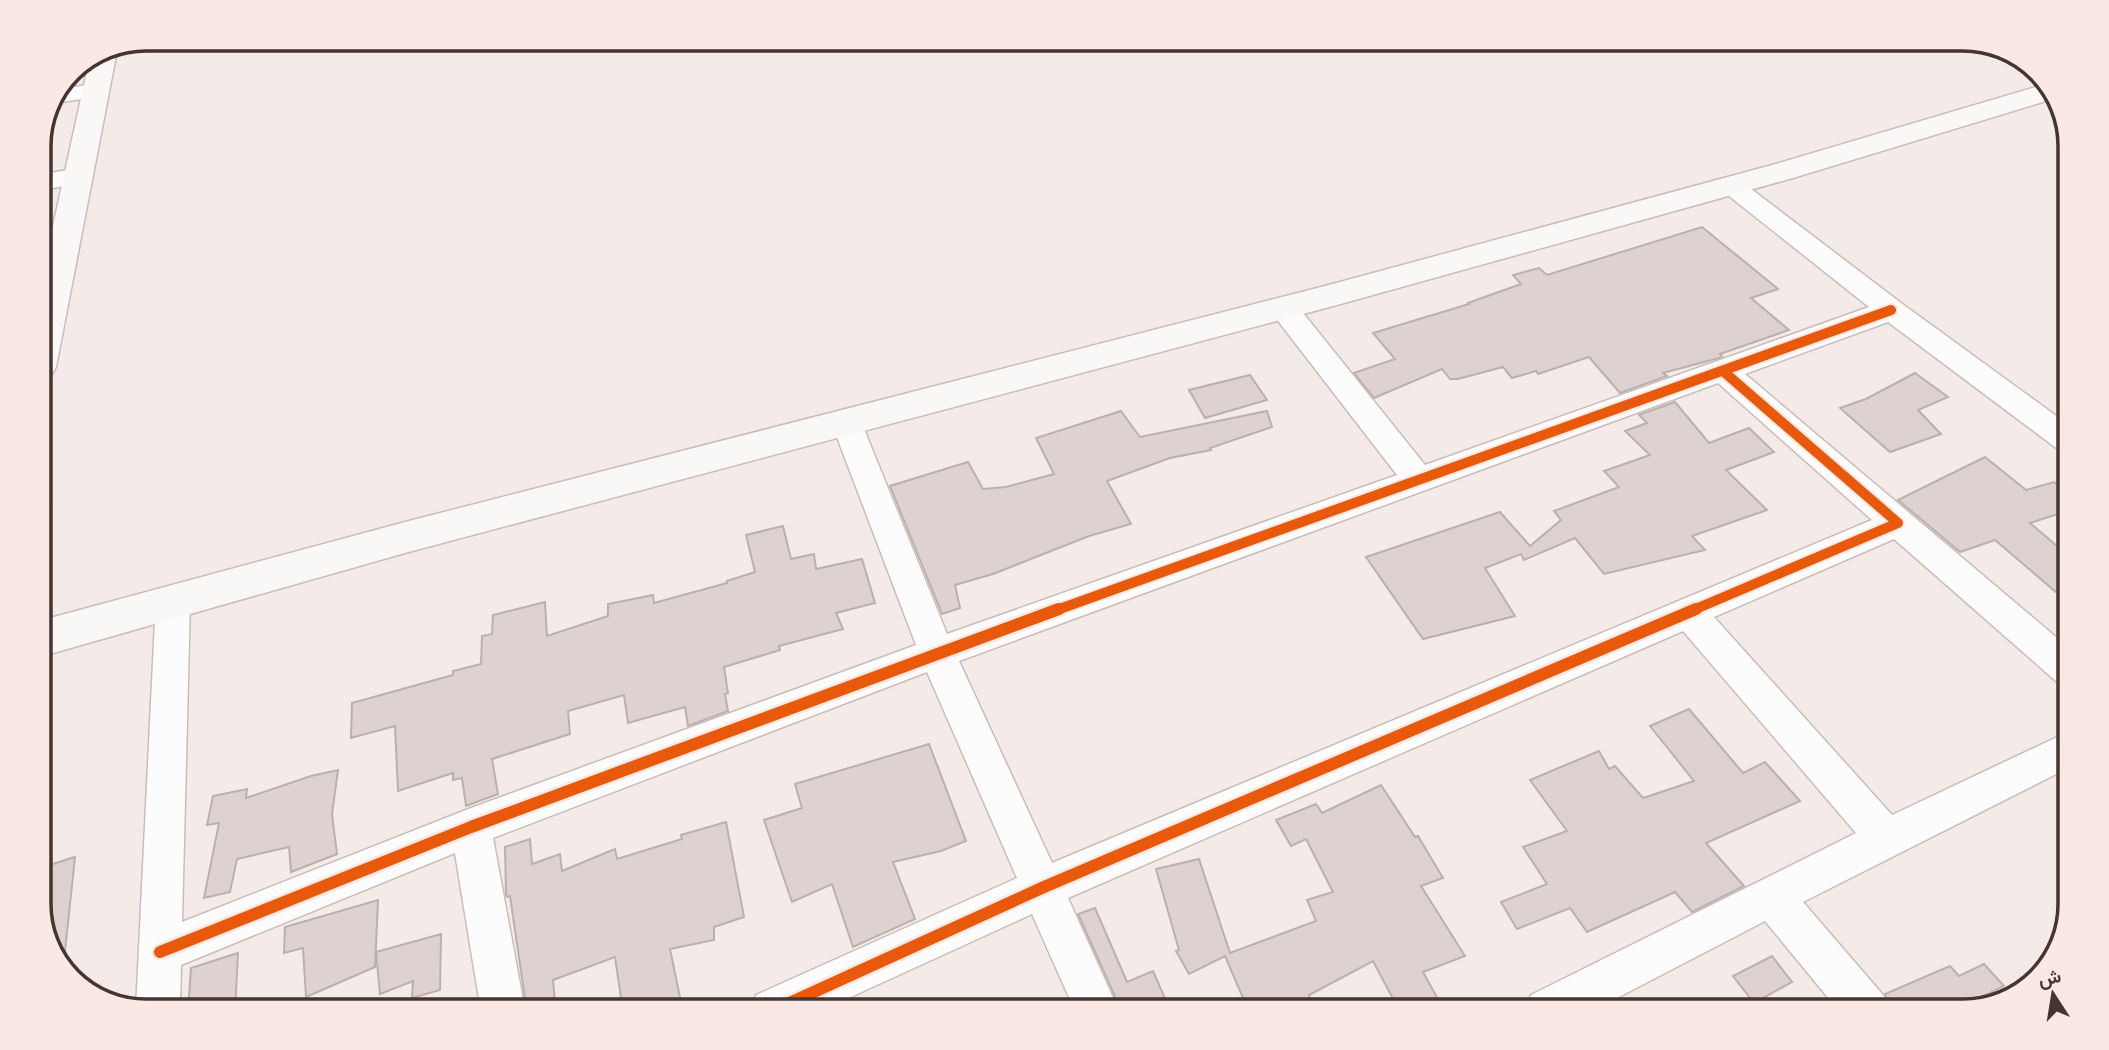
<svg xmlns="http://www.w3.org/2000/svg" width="2109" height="1050" font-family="'Source Serif 4',Vazirmatn,serif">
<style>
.building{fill:#ded2d0;stroke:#bbb0ae;stroke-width:2}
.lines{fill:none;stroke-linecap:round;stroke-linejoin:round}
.minor-casing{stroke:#c9bdba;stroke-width:3}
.secondary-casing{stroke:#c9bdba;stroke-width:3}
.minor{fill:#fdfcfc;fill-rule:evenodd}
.secondary{fill:#faf7f7;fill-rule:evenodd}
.cycleway-far1-casing{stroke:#f9e8e4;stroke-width:14}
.cycleway-casing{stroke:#f9e8e4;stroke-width:17}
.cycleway-far1{stroke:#e8590c;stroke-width:10}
.cycleway{stroke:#e8590c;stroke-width:12}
.rim{fill:none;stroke:#453531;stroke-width:3.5}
</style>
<rect width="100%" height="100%" fill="#f4ebe9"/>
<g class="building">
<path d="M 1702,227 L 1778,289 L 1751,298 L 1789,330 L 1720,354 L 1722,356 L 1719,358 L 1663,373 L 1667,376 L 1620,393 L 1589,357 L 1538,374 L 1536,371 L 1512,378 L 1503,367 L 1458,379 L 1450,379 L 1442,369 L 1374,398 L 1354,373 L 1395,359 L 1373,333 L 1469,304 L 1468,303 L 1521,284 L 1513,275 L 1539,268 L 1547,275 Z"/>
<path d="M 1915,373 L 1948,397 L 1918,410 L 1941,434 L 1890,452 L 1840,408 L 1866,399 Z"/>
<path d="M 1250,375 L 1267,400 L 1205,418 L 1189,390 Z"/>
<path d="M 1675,402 L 1709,443 L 1749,428 L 1774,452 L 1726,470 L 1767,510 L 1692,536 L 1705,550 L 1604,574 L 1575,538 L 1524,560 L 1521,554 L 1485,568 L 1515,616 L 1423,639 L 1366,557 L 1500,512 L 1530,546 L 1561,520 L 1554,511 L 1619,487 L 1604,471 L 1650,455 L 1625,431 L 1647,423 L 1639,415 Z"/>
<path d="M 1121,411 L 1140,437 L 1267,411 L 1272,427 L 1210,448 L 1211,450 L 1170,458 L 1107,481 L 1131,524 L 1089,536 L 993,574 L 955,585 L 960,608 L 942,614 L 890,486 L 968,462 L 983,489 L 1006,487 L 1054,474 L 1036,438 Z"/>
<path d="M 1985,457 L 2026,490 L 2054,482 L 2070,496 L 2070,510 L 2030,523 L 2070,557 L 2070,604 L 1995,540 L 1960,552 L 1898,500 Z"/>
<path d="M 783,526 L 791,559 L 814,554 L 816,569 L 862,559 L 875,603 L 836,613 L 843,629 L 779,646 L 780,650 L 724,667 L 728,693 L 725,694 L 728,711 L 688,726 L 685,707 L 628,723 L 624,695 L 568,711 L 570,734 L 492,759 L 498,794 L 466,806 L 462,778 L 453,780 L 453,773 L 398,791 L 395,726 L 351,738 L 352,703 L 453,675 L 453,671 L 481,664 L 482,636 L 492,634 L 493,615 L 545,602 L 547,636 L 608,616 L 608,604 L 653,595 L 654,603 L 727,583 L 727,581 L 755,572 L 746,535 Z"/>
<path d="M 1689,709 L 1743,773 L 1765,762 L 1800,801 L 1706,843 L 1744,886 L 1692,912 L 1675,892 L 1587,932 L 1570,908 L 1517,929 L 1501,902 L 1547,884 L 1523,847 L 1567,831 L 1530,780 L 1599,751 L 1609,769 L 1615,766 L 1643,798 L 1694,781 L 1650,726 Z"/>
<path d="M 929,744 L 966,841 L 941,851 L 893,862 L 915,919 L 853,947 L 832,884 L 792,902 L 764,820 L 802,808 L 795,784 Z"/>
<path d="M 338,770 L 332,814 L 337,854 L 291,872 L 289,847 L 237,859 L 230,892 L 204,898 L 219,823 L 207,825 L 213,796 L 247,789 L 246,798 L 311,776 Z"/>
<path d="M 1381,785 L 1415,837 L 1418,836 L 1443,878 L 1421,886 L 1465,956 L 1423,972 L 1445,1012 L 1400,1012 L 1373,961 L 1309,995 L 1316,1012 L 1249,1012 L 1225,956 L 1189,974 L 1176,951 L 1179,950 L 1156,869 L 1199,859 L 1230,953 L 1316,921 L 1307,900 L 1333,892 L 1306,839 L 1291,846 L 1276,820 L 1316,804 L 1322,813 Z"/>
<path d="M 726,822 L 744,917 L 714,927 L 714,940 L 670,949 L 683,1012 L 623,1012 L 615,957 L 553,980 L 556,1012 L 527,1012 L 510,896 L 507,897 L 506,894 L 505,847 L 530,839 L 532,864 L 560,854 L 562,871 L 615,849 L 617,859 L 682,839 L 681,835 Z"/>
<path d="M 75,857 L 63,970 L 57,964 L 39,912 L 39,904 L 41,903 L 46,866 Z"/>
<path d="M 378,900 L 375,967 L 306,997 L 303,948 L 284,953 L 285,927 Z"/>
<path d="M 1095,908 L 1127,982 L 1153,971 L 1171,1012 L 1122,1012 L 1078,914 Z"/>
<path d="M 441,934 L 440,990 L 412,998 L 413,981 L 380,994 L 376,952 Z"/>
<path d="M 238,953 L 235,1012 L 188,1012 L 191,968 Z"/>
<path d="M 1772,956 L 1792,982 L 1754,1003 L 1733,976 Z"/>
<path d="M 1984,964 L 2004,986 L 1952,1012 L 1891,1012 L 1885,994 L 1950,966 L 1959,976 Z"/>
</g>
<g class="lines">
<g class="minor-casing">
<g id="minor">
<path d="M 94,84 L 102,86 L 106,91 L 102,96 L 55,103 L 61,89 Z"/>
<path d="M 79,168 L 88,171 L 92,176 L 88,181 L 39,191 L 39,175 Z"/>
<path d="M 1733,179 L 1742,182 L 1901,303 L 2070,426 L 2070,454 L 2059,450 L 1888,322 L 1745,374 L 2070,649 L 2070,687 L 2057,682 L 1894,539 L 1714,617 L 1892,815 L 2070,731 L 2070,767 L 1803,902 L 1883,995 L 1889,1011 L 1839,1011 L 1765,921 L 1592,1011 L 1525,1011 L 1531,995 L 1856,833 L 1683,631 L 1068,898 L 1119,1011 L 1075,1011 L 1032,914 L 820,1011 L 750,1011 L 756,995 L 1017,878 L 927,672 L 493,838 L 525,1011 L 481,1011 L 455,853 L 181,965 L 180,1011 L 136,1009 L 156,600 L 161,590 L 173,586 L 185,590 L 190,600 L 182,922 L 471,808 L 916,645 L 832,424 L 836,416 L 847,413 L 858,416 L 862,424 L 947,634 L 1397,475 L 1275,317 L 1271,310 L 1275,303 L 1285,300 L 1295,303 L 1425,465 L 1869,307 L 1724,192 L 1720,187 L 1724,182 ZM 1718,383 L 1872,520 L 1052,863 L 959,661 Z"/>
</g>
</g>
<g class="secondary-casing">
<g id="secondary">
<path d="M 113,52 L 116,56 L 56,367 L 51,376 L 39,379 L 39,290 L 89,62 Z"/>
<path d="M 2049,83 L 2056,98 L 1793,178 L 1337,305 L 405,553 L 39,657 L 39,621 L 405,522 L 1325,286 L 1772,165 Z"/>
</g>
</g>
<use href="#minor" class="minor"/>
<use href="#secondary" class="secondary"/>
<g class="cycleway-far1-casing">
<g id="cycleway-far1">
<path d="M 1054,611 L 1891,310"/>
<path d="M 1691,611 L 1898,523 L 1723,371"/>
</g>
</g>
<g class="cycleway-casing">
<g id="cycleway">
<path d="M 160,952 L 471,827 L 1059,609"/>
<path d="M 772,1011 L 1044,887 L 1696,609"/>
</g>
</g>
<use href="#cycleway-far1" class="cycleway-far1"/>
<use href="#cycleway" class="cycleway"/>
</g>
<path d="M0 0H2109V1050H0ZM146 51H1963A95 95 0 0 1 2058 146V904A95 95 0 0 1 1963 999H146A95 95 0 0 1 51 904V146A95 95 0 0 1 146 51Z" fill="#f9e8e4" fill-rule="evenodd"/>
<path class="rim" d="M146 51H1963A95 95 0 0 1 2058 146V904A95 95 0 0 1 1963 999H146A95 95 0 0 1 51 904V146A95 95 0 0 1 146 51Z"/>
<g transform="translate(2053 994) rotate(348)" stroke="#f9e8e4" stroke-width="5" paint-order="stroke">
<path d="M0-5L12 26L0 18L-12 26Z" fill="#453531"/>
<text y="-10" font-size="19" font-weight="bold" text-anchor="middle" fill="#453531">ش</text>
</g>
</svg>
